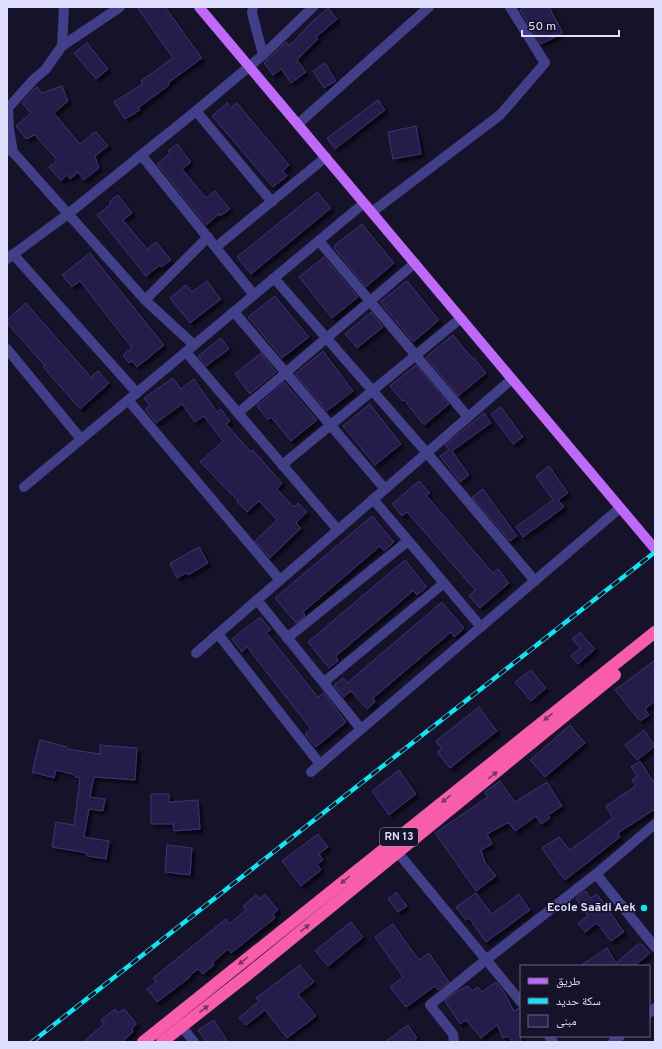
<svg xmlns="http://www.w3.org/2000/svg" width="662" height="1049" font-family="Overpass,'Noto Naskh Arabic',sans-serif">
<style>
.building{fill:#271f4a;stroke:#3e3275;filter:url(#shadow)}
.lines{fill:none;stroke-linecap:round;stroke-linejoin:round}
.minor{stroke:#403f87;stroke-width:10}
.major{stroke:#bf69f8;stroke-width:10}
.highway{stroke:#f85dab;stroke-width:12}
.rail-casing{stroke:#12e4f4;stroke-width:4.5}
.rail{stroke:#16122a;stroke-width:3;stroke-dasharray:9;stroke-linecap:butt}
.oneway{fill:#7c3464}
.poi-dot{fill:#12e4f4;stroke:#16122a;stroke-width:1.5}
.labels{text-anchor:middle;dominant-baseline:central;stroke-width:3.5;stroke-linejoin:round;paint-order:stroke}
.shield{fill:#16122a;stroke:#a3a0be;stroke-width:1}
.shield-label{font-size:11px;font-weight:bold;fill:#dfddfd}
.poi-label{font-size:12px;font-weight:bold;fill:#dfddfd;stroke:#16122a;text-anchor:end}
</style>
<defs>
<filter id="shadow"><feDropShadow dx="3.5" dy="3.5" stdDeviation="1" flood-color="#0009"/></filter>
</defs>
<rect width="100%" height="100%" fill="#16122a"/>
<g class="building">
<path d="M 137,7 L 165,7 L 202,58 L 168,83 L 169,85 L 138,108 L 140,110 L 125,119 L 114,102 L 143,84 L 141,81 L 173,58 Z"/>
<path d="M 526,7 L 549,7 L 563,33 L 541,44 L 520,10 Z"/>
<path d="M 328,8 L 337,19 L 316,37 L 318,39 L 297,60 L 306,72 L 291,83 L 281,69 L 273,75 L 264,63 L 286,42 L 289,46 L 313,21 Z"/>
<path d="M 87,43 L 108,69 L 96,79 L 74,53 Z"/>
<path d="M 325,63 L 336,81 L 324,88 L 313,71 Z"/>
<path d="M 62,86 L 68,101 L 54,113 L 80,144 L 92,134 L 96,132 L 108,146 L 95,156 L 99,168 L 84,180 L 78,172 L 70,179 L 67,175 L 61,181 L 49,167 L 57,160 L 35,135 L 26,139 L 16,126 L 31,113 L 22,103 L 32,91 L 37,87 L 42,93 Z"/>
<path d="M 378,100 L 385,110 L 335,149 L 327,138 Z"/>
<path d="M 227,103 L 231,108 L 237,103 L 289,165 L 283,171 L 287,176 L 273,187 L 212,116 Z"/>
<path d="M 416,126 L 421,154 L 393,159 L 388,132 Z"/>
<path d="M 177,144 L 191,162 L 182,169 L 206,198 L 215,191 L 230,209 L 220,216 L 219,214 L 206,225 L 157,164 L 170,153 L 168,151 Z"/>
<path d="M 317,192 L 331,208 L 251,274 L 237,257 Z"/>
<path d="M 118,195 L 132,213 L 123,220 L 147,249 L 156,242 L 171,260 L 161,267 L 160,265 L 146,276 L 97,215 L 111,204 L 109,202 Z"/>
<path d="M 362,224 L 394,263 L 366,287 L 334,248 L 336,246 L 335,245 Z"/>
<path d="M 90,253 L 164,345 L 137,367 L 132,361 L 129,363 L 123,355 L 132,348 L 80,281 L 72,287 L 62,275 Z"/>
<path d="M 324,257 L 358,297 L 332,318 L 299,277 Z"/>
<path d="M 207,281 L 221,299 L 190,323 L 170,298 L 186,285 L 192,292 Z"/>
<path d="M 407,281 L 439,320 L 413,342 L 380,302 Z"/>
<path d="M 275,296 L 309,337 L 282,358 L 248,317 Z"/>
<path d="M 26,303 L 91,377 L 98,371 L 109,383 L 80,409 L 43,367 L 45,366 L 7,323 L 7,320 Z"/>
<path d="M 371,312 L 383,327 L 357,348 L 345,334 Z"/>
<path d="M 453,335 L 473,359 L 474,358 L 486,373 L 458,396 L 426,357 Z"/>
<path d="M 221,338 L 229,349 L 206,366 L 198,356 Z"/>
<path d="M 323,351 L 353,391 L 327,411 L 295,374 Z"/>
<path d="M 261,353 L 276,372 L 250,394 L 235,374 Z"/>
<path d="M 416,365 L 449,404 L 424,425 L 404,400 L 402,401 L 390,386 Z"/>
<path d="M 173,378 L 181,389 L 194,379 L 217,412 L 221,409 L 230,421 L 226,424 L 251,452 L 253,450 L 282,483 L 277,489 L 294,507 L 298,503 L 307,512 L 296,523 L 301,528 L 270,558 L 255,541 L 277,520 L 259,501 L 247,512 L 237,502 L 238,501 L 200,462 L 223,441 L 204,416 L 195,422 L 182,404 L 156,423 L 145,409 L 150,406 L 144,398 Z"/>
<path d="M 284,382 L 317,420 L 291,441 L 271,417 L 268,420 L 257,406 Z"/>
<path d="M 370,404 L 401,444 L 375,465 L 343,426 Z"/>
<path d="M 501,407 L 523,437 L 513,444 L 491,414 Z"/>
<path d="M 484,413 L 491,423 L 452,451 L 469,475 L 460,482 L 440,456 L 449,450 L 445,445 Z"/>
<path d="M 549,466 L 568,493 L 558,500 L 564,507 L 523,537 L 516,527 L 553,500 L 536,476 Z"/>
<path d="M 419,481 L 430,493 L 426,495 L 493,573 L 498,569 L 509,583 L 480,608 L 469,596 L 475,590 L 407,512 L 402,516 L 392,504 Z"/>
<path d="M 483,489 L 517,536 L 510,541 L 472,497 Z"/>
<path d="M 372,516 L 394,542 L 384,551 L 380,546 L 303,612 L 305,616 L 296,623 L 275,598 Z"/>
<path d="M 199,547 L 208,563 L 188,575 L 186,573 L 177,578 L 170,563 Z"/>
<path d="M 405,560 L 427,587 L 417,595 L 413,591 L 336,656 L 338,661 L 329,668 L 308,642 Z"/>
<path d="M 442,602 L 464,628 L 454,637 L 451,632 L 373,698 L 375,702 L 367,709 L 351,691 L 344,697 L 334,685 L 343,678 L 347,683 Z"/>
<path d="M 260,617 L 271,630 L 266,632 L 318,697 L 324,693 L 346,722 L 316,747 L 305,734 L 311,729 L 247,647 L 242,652 L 232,639 Z"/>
<path d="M 580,632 L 595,649 L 578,664 L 571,656 L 580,648 L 572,639 Z"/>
<path d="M 655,660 L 655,701 L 645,709 L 649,715 L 640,721 L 615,690 Z"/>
<path d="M 531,670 L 546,688 L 531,701 L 515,682 Z"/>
<path d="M 479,707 L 497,731 L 450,768 L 437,752 L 442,749 L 436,741 Z"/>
<path d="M 570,725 L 585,743 L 545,777 L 530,760 Z"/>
<path d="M 644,730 L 655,746 L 637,760 L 625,745 Z"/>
<path d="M 40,740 L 67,747 L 67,749 L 100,754 L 100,745 L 137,748 L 135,780 L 94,777 L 90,797 L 105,799 L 103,811 L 89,809 L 84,837 L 109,841 L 106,859 L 87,856 L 87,853 L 52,847 L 56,822 L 74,825 L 80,778 L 75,777 L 75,775 L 56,770 L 54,778 L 32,772 Z"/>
<path d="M 640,761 L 655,784 L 655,809 L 618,833 L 620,837 L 565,880 L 550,860 L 542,848 L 559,837 L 570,850 L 613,818 L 606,806 L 636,786 L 632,780 L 637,776 L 631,767 Z"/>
<path d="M 399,770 L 416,794 L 389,815 L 372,791 Z"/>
<path d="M 500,781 L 515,802 L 547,782 L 562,806 L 548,815 L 550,818 L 541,824 L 536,816 L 515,831 L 509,823 L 507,823 L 487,834 L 492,844 L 481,850 L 485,862 L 496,876 L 476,891 L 435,833 L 488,797 L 485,792 Z"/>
<path d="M 151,794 L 169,794 L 169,802 L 198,800 L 200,829 L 174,831 L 173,824 L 151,824 Z"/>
<path d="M 318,834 L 328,847 L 319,854 L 323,860 L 317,864 L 321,870 L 301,886 L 282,861 Z"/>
<path d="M 167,845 L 192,848 L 190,875 L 165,872 Z"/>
<path d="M 585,891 L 591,898 L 597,894 L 624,932 L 611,941 L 597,923 L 585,932 L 578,923 L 588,916 L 576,898 Z"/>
<path d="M 396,892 L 407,906 L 398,912 L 388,899 Z"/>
<path d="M 476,893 L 492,914 L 519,894 L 530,910 L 486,942 L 469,918 L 466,920 L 456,907 Z"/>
<path d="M 265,894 L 278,910 L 273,914 L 275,918 L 231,953 L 228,949 L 213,962 L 214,965 L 203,974 L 198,969 L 189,976 L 190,977 L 157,1002 L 147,989 L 156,982 L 153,978 L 226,919 L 229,924 L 246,910 L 243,906 L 256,895 L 259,899 Z"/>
<path d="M 351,922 L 363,937 L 328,966 L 315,951 Z"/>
<path d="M 393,924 L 419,960 L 429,953 L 449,982 L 438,990 L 435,986 L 406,1007 L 390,987 L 403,977 L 375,937 Z"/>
<path d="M 638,944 L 642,944 L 650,953 L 634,966 L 580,966 L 607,948 L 616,963 Z"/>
<path d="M 300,965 L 314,982 L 298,994 L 316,1016 L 287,1038 L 265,1010 L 246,1025 L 239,1018 L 259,1001 L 256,998 Z"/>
<path d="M 496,982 L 504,992 L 514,1011 L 519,1008 L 521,1008 L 521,1042 L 513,1042 L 508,1036 L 503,1038 L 497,1025 L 481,1038 L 466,1020 L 460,1024 L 445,1001 L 456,992 L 468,986 L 472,991 L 478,987 L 482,992 Z"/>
<path d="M 115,1009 L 118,1013 L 124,1009 L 137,1024 L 132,1028 L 133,1032 L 122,1042 L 83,1042 L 104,1024 L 101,1020 Z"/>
<path d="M 214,1020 L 228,1042 L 206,1042 L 198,1030 Z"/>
<path d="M 408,1025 L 417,1038 L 412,1042 L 385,1042 Z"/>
</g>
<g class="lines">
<g class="minor">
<path d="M 253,7 L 252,13 L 263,55"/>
<path d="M 62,46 L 64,7"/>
<path d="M 196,111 L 272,202"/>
<path d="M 298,124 L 429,7"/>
<path d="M 7,150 L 13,152 L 9,129 L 8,108 L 34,79 L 45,70 L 62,46 L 120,7"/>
<path d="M 13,152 L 145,300 L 194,345"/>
<path d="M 142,156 L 254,295"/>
<path d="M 372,212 L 500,115 L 545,63 L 510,7"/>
<path d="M 319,241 L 468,417"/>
<path d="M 216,247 L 326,157"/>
<path d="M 13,254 L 137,393"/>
<path d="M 7,259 L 68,214 L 196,111 L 263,55 L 313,7"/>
<path d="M 274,278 L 427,453 L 535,581"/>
<path d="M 145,300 L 208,237"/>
<path d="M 234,312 L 385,489"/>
<path d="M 7,349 L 81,439"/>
<path d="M 186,352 L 338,530"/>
<path d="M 128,400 L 280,580"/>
<path d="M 238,413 L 415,263"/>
<path d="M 282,465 L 461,318"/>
<path d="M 24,487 L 364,203"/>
<path d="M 373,499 L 481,627"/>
<path d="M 257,600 L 361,729"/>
<path d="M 218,634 L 320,764"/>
<path d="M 287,638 L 408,541"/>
<path d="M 196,653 L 512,379"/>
<path d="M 324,682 L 444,583"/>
<path d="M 311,772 L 620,508"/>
<path d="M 394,848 L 521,1002"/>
<path d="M 596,874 L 655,947"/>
<path d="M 649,1013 L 655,1008"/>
<path d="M 178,1022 L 194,1042"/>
<path d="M 549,1036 L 553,1042"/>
<path d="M 454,1042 L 453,1034 L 430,1005 L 487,959 L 596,874 L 655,824"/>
<path d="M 613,1042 L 620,1036"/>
</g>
<path class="major" d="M 199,7 L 655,549"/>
<g class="highway">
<path d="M 143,1042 L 655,632"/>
<path d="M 162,1042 L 246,976 L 615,675"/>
</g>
<g class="rail-casing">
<path id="rail" d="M 32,1042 L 655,552"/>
</g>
<use href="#rail" class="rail"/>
</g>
<defs><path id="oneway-solid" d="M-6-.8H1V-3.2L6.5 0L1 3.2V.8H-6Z"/></defs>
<g class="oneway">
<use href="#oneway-solid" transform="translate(548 717) rotate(141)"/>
<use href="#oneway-solid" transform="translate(493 775) rotate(-39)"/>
<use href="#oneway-solid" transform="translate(446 799) rotate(141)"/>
<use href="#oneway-solid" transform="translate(345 880) rotate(141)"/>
<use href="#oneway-solid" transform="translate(305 928) rotate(-39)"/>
<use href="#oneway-solid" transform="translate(243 961) rotate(141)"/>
<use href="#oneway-solid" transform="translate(204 1009) rotate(-38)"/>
</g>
<circle class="poi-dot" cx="644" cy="908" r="4"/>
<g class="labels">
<rect class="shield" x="380" y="828" width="38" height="18" rx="3"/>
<g class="shield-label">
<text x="399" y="837">RN 13</text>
</g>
<g class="poi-label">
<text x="636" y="908">Ecole Saãdi Aek</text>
</g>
</g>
<rect width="662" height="1049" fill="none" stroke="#dfddfd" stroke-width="16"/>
<rect x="520" y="965" width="130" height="72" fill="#16122a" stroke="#66637e"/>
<rect x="528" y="978" width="20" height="6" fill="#bf69f8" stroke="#66637e"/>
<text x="556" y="985" font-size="12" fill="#dfddfd">طريق</text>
<rect x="528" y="998" width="20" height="6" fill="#12e4f4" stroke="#66637e"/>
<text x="556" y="1005" font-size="12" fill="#dfddfd">سكة حديد</text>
<rect x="528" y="1015" width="20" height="12" fill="#271f4a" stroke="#66637e"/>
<text x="556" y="1025" font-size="12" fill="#dfddfd">مبنى</text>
<path d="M522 30v6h97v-6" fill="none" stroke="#dfddfd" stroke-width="2"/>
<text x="528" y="30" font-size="12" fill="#dfddfd" stroke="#16122a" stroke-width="3" paint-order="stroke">50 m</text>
</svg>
